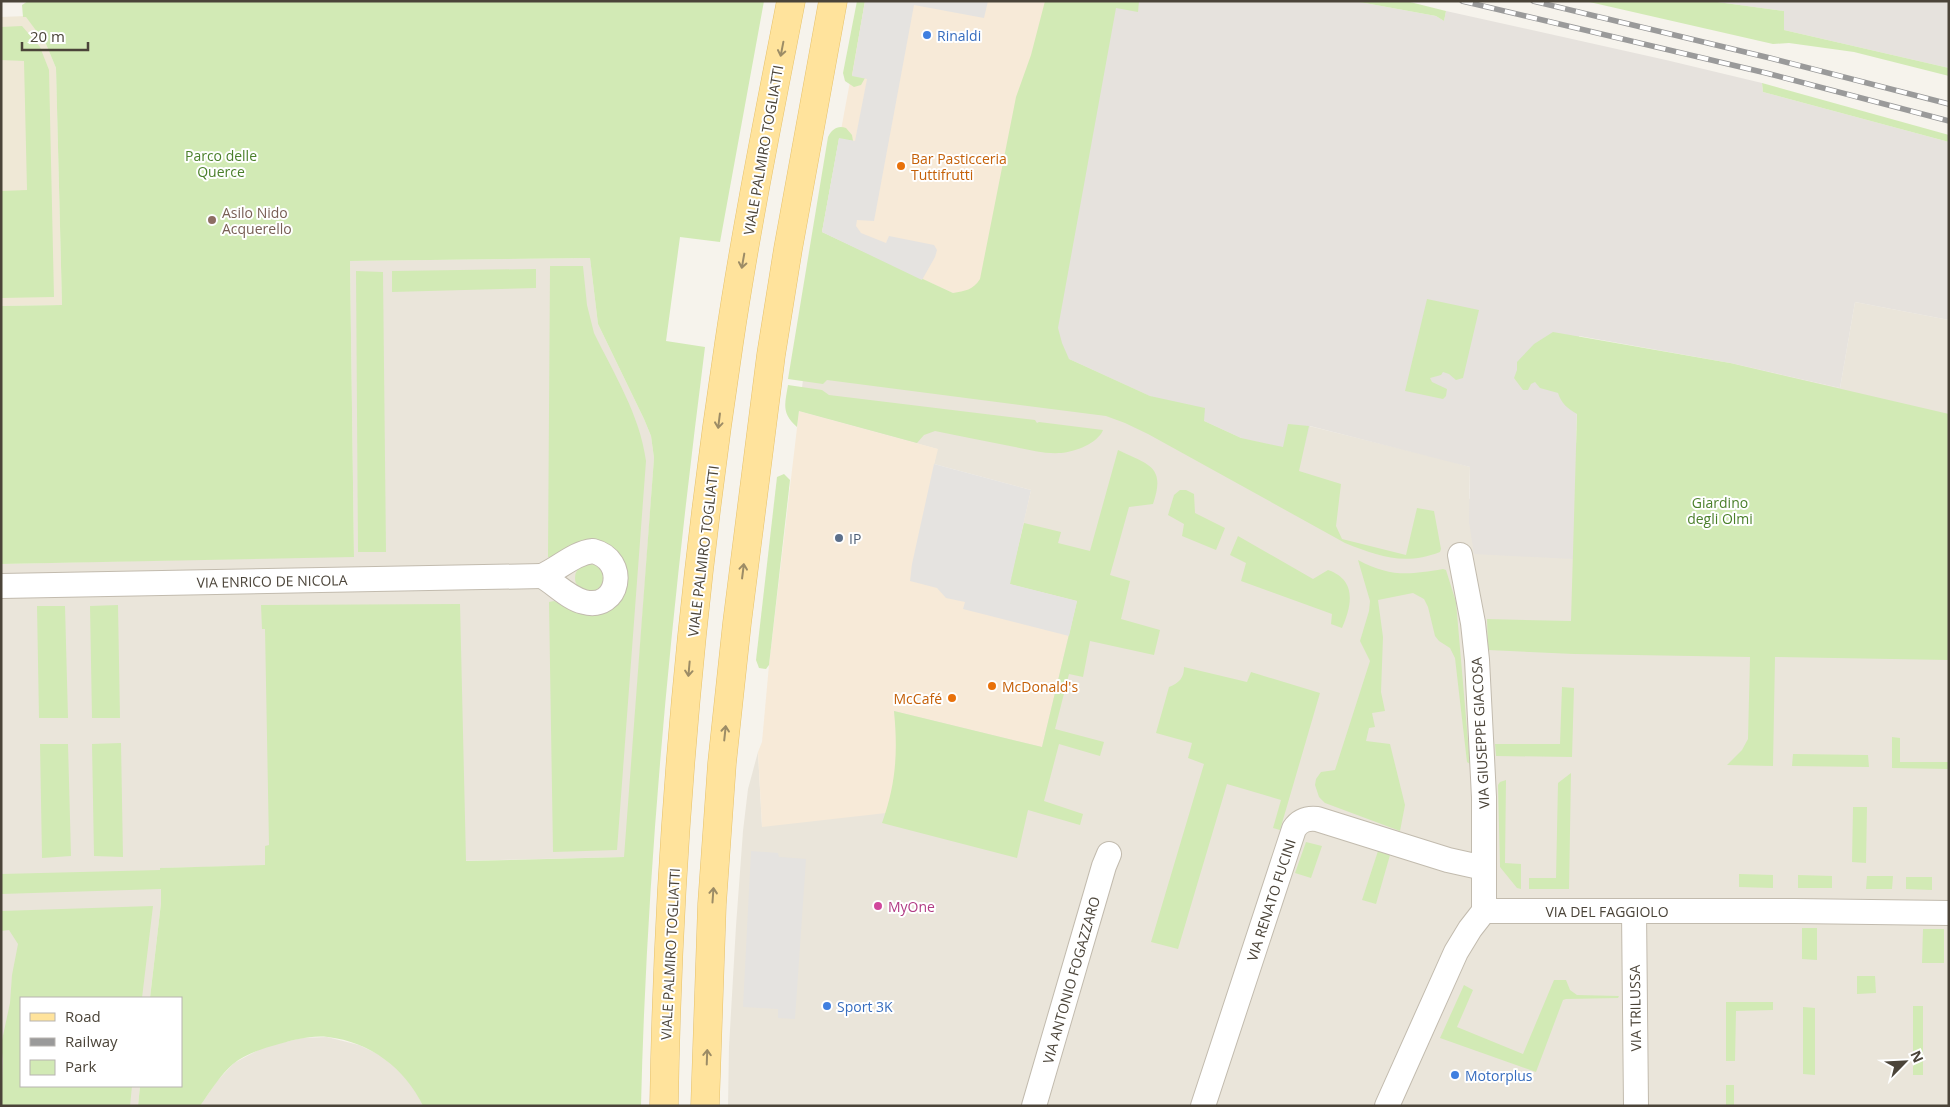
<svg xmlns="http://www.w3.org/2000/svg" width="1950" height="1107" font-family="'Open Sans',sans-serif">
<style>
.residential{fill:#eae5da}
.commercial{fill:#f7ead8}
.industrial{fill:#e6e2dd}
.education{fill:#efe8d6}
.green{fill:#d2eab5}
.parking{fill:#e5e3e0}
.lines{fill:none;stroke-linecap:round;stroke-linejoin:round}
.minor-casing{stroke:#c2bbae;stroke-width:26}
.primary-casing{stroke:#e6c16a;stroke-width:29}
.minor{stroke:#fff;stroke-width:24}
.primary{stroke:#ffe39c;stroke-width:28}
.rail-casing{stroke:#9a9a9a;stroke-width:5.5}
.rail{stroke:#fff;stroke-width:4;stroke-dasharray:11;stroke-linecap:butt}
.oneway{stroke:#9c8c66}
.shop-dot{fill:#3f7fe0;stroke:#fff;stroke-width:2}
.food-dot{fill:#e8710a;stroke:#fff;stroke-width:2}
.education-dot{fill:#8d6e63;stroke:#fff;stroke-width:2}
.service-dot{fill:#5c6f8a;stroke:#fff;stroke-width:2}
.hotel-dot{fill:#d1479c;stroke:#fff;stroke-width:2}
.labels{text-anchor:middle;dominant-baseline:central;stroke-width:4;stroke-linejoin:round;paint-order:stroke}
.shop-label{font-size:14px;fill:#366cbe;stroke:#fff;text-anchor:start}
.street-label{font-size:14px;fill:#4b4439;stroke:#fff}
.park-label{font-size:14px;fill:#4a7f2a;stroke:#fff}
.food-label{font-size:14px;fill:#c56008;stroke:#fff;text-anchor:start}
.education-label{font-size:14px;fill:#785e54;stroke:#fff;text-anchor:start}
.service-label{font-size:14px;fill:#4e5e75;stroke:#fff;text-anchor:start}
.hotel-label{font-size:14px;fill:#b23c85;stroke:#fff;text-anchor:start}
</style>
<rect width="100%" height="100%" fill="#f6f3ec"/>
<g class="residential">
<path d="M 822,232 L 1069,359 L 1241,438 L 1309,426 L 1446,460 L 1470,467 L 1469,499 L 1730,363 L 1840,388 L 1855,302 L 1949,320 L 1949,1106 L 728,1106 L 729,1047 L 736,926 L 743,831 L 748,789 L 758,752 L 762,827 L 1009,584 L 1031,490 L 934,464 L 937,449 L 799,411 Z"/>
<path d="M 590,258 L 598,324 L 644,419 L 651,436 L 654,458 L 625,857 L 161,868 L 161,903 L 150,998 L 21,998 L 21,1086 L 140,1086 L 138,1106 L 1,1106 L 1,564 L 354,556 L 350,261 Z"/>
<path d="M 327,1037 L 359,1045 L 382,1056 L 398,1069 L 415,1090 L 423,1106 L 200,1106 L 217,1081 L 234,1063 L 264,1047 L 302,1038 Z"/>
</g>
<g class="commercial">
<path d="M 865,1 L 1048,1 L 978,305 L 822,232 Z"/>
<path d="M 799,411 L 938,449 L 934,465 L 1031,490 L 1010,584 L 1077,601 L 1042,747 L 894,711 L 897,741 L 897,763 L 894,784 L 886,813 L 762,827 L 758,752 L 762,742 L 769,665 Z"/>
</g>
<g class="industrial">
<path d="M 1048,1 L 1354,1 L 1436,16 L 1444,21 L 1446,11 L 1666,60 L 1762,83 L 1763,92 L 1949,142 L 1949,320 L 1855,302 L 1840,388 L 1730,363 L 1579,336 L 1573,559 L 1474,554 L 1469,522 L 1470,467 L 1310,426 L 1303,452 L 1241,438 L 1069,359 L 978,305 Z"/>
<path d="M 1710,1 L 1949,1 L 1949,68 L 1784,30 L 1784,11 Z"/>
</g>
<path class="education" d="M 26,16 L 46,44 L 56,68 L 62,305 L 1,306 L 1,17 Z"/>
<g class="green">
<path d="M 28,1 L 764,1 L 720,242 L 680,237 L 666,341 L 705,347 C 673,599 647,852 641,1106 L 423,1106 C 405,1068 370,1042 328,1037 C 311,1035 294,1040 279,1044 C 264,1048 245,1054 233,1064 C 220,1075 210,1092 200,1106 L 138,1106 L 140,1086 L 181,1086 L 181,998 L 150,998 L 161,903 L 161,889 L 1,894 L 1,874 L 160,870 L 160,868 L 265,865 L 265,846 L 269,845 L 265,629 L 262,629 L 261,605 L 460,604 L 466,861 L 624,857 L 654,458 L 651,436 L 644,419 L 598,324 L 590,258 L 350,261 L 354,557 L 1,564 L 1,306 L 62,305 L 56,68 L 46,44 L 26,17 L 23,17 L 22,5 Z"/>
<path d="M 857,1 L 865,1 L 852,75 L 865,78 L 861,85 L 854,87 L 845,81 L 843,73 Z"/>
<path d="M 1045,1 L 1139,1 L 1138,12 L 1116,8 L 1058,328 L 1062,343 L 1069,359 L 1150,396 L 1205,408 L 1204,421 L 1241,438 L 1283,447 L 1288,424 L 1309,426 L 1299,471 L 1341,484 L 1336,526 L 1342,539 L 1406,555 L 1417,508 L 1434,511 L 1441,549 L 1440,552 C 1404,566 1378,556 1345,543 L 1148,434 L 1125,423 L 1106,416 L 827,380 L 823,384 L 788,379 L 828,137 C 832,129 838,125 846,128 L 852,135 L 853,141 L 839,139 L 822,232 L 953,293 C 965,291 973,290 980,279 L 1016,97 L 1031,55 Z"/>
<path d="M 1354,1 L 1406,1 L 1446,11 L 1444,21 L 1436,16 Z"/>
<path d="M 1585,1 L 1710,1 L 1784,11 L 1784,30 L 1949,68 L 1949,76 L 1854,52 L 1789,43 L 1773,44 Z"/>
<path d="M 22,26 L 40,47 L 49,70 L 54,297 L 1,298 L 1,191 L 27,190 L 24,61 L 1,60 L 1,27 Z"/>
<path d="M 1762,83 L 1949,135 L 1949,142 L 1763,92 Z"/>
<path d="M 550,266 L 583,266 L 587,305 L 594,333 C 614,374 640,415 646,461 L 617,850 L 553,852 L 549,602 L 554,601 C 559,603 565,608 570,610 C 592,620 621,613 624,587 C 625,579 623,569 622,560 L 553,559 L 548,557 Z"/>
<path d="M 536,269 L 536,288 L 392,292 L 392,271 Z"/>
<path d="M 356,271 L 383,272 L 386,552 L 358,552 Z"/>
<path d="M 1427,299 L 1479,310 L 1463,378 L 1456,380 L 1449,374 L 1443,372 L 1441,375 L 1430,378 L 1432,382 L 1447,389 L 1446,396 L 1443,399 L 1405,391 Z"/>
<path d="M 1553,332 L 1730,363 L 1949,414 L 1949,660 L 1775,657 L 1773,766 L 1727,765 L 1742,750 L 1748,739 L 1750,657 L 1574,654 L 1488,650 L 1487,619 L 1571,621 L 1577,414 C 1568,409 1561,403 1558,393 L 1540,388 L 1535,382 L 1531,384 L 1528,390 L 1523,390 L 1514,378 L 1517,370 L 1517,362 L 1534,344 Z"/>
<path d="M 788,385 L 822,390 L 829,395 L 1035,420 L 1037,423 L 1039,422 L 1103,430 C 1098,443 1075,452 1061,453 C 1045,454 1030,450 1015,447 C 988,442 961,436 935,431 L 924,435 L 917,443 L 799,411 L 797,427 C 781,413 785,404 788,385 Z"/>
<path d="M 1118,450 C 1149,465 1166,466 1153,504 L 1129,507 L 1110,575 L 1130,581 L 1121,619 L 1160,630 L 1154,655 L 1090,641 L 1083,677 L 1069,674 L 1055,729 L 1104,742 L 1100,756 L 1059,744 L 1044,801 L 1083,814 L 1080,825 L 1028,810 L 1017,858 L 882,823 C 896,784 898,752 894,711 L 1042,747 L 1077,601 L 1009,584 L 1024,523 L 1061,532 L 1058,543 L 1090,551 Z"/>
<path d="M 784,474 L 790,480 L 769,665 L 766,669 L 759,668 L 756,660 L 777,477 Z"/>
<path d="M 1180,490 L 1186,490 L 1194,494 L 1195,513 L 1225,528 L 1216,550 L 1182,536 L 1184,524 L 1168,515 L 1174,495 Z"/>
<path d="M 1238,536 L 1313,579 L 1328,570 C 1357,580 1352,605 1342,628 L 1331,624 L 1332,614 L 1241,581 L 1246,563 L 1230,555 Z"/>
<path d="M 1358,560 C 1390,577 1408,575 1443,569 L 1446,570 L 1456,602 L 1470,764 L 1467,762 L 1455,658 L 1450,648 L 1439,641 L 1435,636 L 1428,607 L 1424,599 L 1413,593 L 1378,600 L 1383,637 L 1381,692 L 1385,711 L 1372,713 L 1375,727 L 1369,728 L 1366,741 L 1390,744 L 1405,805 L 1400,831 L 1325,803 L 1319,797 L 1315,785 L 1316,779 L 1321,772 L 1335,770 L 1370,661 L 1360,641 L 1369,611 L 1370,601 Z"/>
<circle cx="589" cy="578" r="14"/>
<path d="M 118,605 L 120,718 L 92,718 L 90,606 Z"/>
<path d="M 37,606 L 65,606 L 68,718 L 39,718 Z"/>
<path d="M 1184,667 L 1247,682 L 1251,672 L 1320,693 L 1280,830 L 1273,828 L 1281,800 L 1227,784 L 1178,949 L 1151,942 L 1204,764 L 1188,758 L 1192,743 L 1156,733 L 1169,687 C 1179,683 1184,678 1184,667 Z"/>
<path d="M 1562,687 L 1574,688 L 1572,757 L 1496,756 L 1495,744 L 1560,744 Z"/>
<path d="M 1892,737 L 1900,738 L 1900,762 L 1949,762 L 1949,769 L 1892,768 Z"/>
<path d="M 121,743 L 123,857 L 94,856 L 92,744 Z"/>
<path d="M 40,744 L 68,744 L 71,856 L 42,858 Z"/>
<path d="M 1793,754 L 1868,755 L 1869,767 L 1792,766 Z"/>
<path d="M 1571,773 L 1569,889 L 1529,889 L 1529,878 L 1556,878 L 1558,783 Z"/>
<path d="M 1506,780 L 1505,863 L 1521,864 L 1521,889 L 1517,888 L 1500,867 L 1498,785 L 1500,782 Z"/>
<path d="M 1853,807 L 1867,807 L 1866,863 L 1852,862 Z"/>
<path d="M 1306,842 L 1322,846 L 1311,878 L 1295,873 Z"/>
<path d="M 1378,851 L 1390,855 L 1376,904 L 1362,900 Z"/>
<path d="M 1739,874 L 1773,875 L 1773,888 L 1739,887 Z"/>
<path d="M 1798,875 L 1832,876 L 1832,888 L 1798,888 Z"/>
<path d="M 1867,876 L 1893,876 L 1892,889 L 1866,889 Z"/>
<path d="M 1906,877 L 1932,877 L 1932,890 L 1906,889 Z"/>
<path d="M 153,906 L 142,998 L 21,998 L 21,1086 L 132,1086 L 130,1106 L 1,1106 L 3,1060 L 1,1045 L 10,1003 L 12,975 L 18,944 L 9,930 L 1,931 L 1,911 Z"/>
<path d="M 1802,928 L 1817,928 L 1817,960 L 1802,959 Z"/>
<path d="M 1923,929 L 1944,929 L 1944,963 L 1922,963 Z"/>
<path d="M 1857,976 L 1875,976 L 1876,993 L 1857,994 Z"/>
<path d="M 1554,980 L 1566,980 L 1570,990 L 1577,995 L 1619,996 L 1618,998 L 1566,999 L 1563,1000 L 1536,1072 L 1440,1038 L 1464,985 L 1473,990 L 1457,1027 L 1523,1054 Z"/>
<path d="M 1726,1002 L 1773,1002 L 1773,1010 L 1736,1011 L 1735,1061 L 1726,1061 Z"/>
<rect x="1913" y="1006" width="10" height="69"/>
<path d="M 1803,1007 L 1815,1008 L 1815,1075 L 1803,1074 Z"/>
<rect x="1726" y="1085" width="8" height="21"/>
</g>
<g class="parking">
<path d="M 865,1 L 988,1 L 984,18 L 914,5 L 874,221 L 857,220 L 856,226 L 861,233 L 886,243 L 889,236 L 934,245 L 937,250 L 935,257 L 922,280 L 822,232 L 839,138 L 855,141 L 867,79 L 852,76 Z"/>
<path d="M 934,464 L 1031,490 L 1010,584 L 1077,601 L 1069,636 L 963,609 L 965,602 L 946,598 L 937,588 L 910,581 L 912,564 Z"/>
<path d="M 751,851 L 778,853 L 779,857 L 806,859 L 795,1019 L 778,1018 L 778,1009 L 743,1007 Z"/>
</g>
<g class="lines">
<g class="minor-casing">
<g id="minor">
<path d="M 593,551 C 629,560 619,611 584,602 C 568,598 556,584 542,576 C 560,568 574,553 593,551 Z"/>
<path d="M 1460,555 L 1473,623 L 1477,660 L 1484,797 L 1484,911"/>
<path d="M 1,586 L 542,576"/>
<path d="M 1484,911 L 1794,911 L 1949,913"/>
<path d="M 1634,911 L 1636,1106"/>
<path d="M 1034,1106 L 1104,866 L 1109,854"/>
<path d="M 1203,1106 L 1294,829 C 1300,820 1307,818 1317,819 L 1448,860 L 1484,868"/>
<path d="M 1387,1106 L 1456,952 L 1470,929 L 1484,911"/>
</g>
</g>
<g class="primary-casing">
<g id="primary">
<path d="M 664,1106 C 668,851 691,595 729,343 C 746,228 769,115 791,1"/>
<path d="M 705,1106 L 712,904 L 722,763 L 737,623 L 771,355 L 788,249 L 833,1"/>
</g>
</g>
<use href="#minor" class="minor"/>
<use href="#primary" class="primary"/>
<g class="rail-casing">
<g id="rail">
<path d="M 1462,1 L 1766,73 L 1949,121"/>
<path d="M 1533,1 L 1770,58 L 1949,104"/>
</g>
</g>
<use href="#rail" class="rail"/>
</g>
<defs><path id="oneway-shaft" d="M-6 0H5M1.5-3L5.5 0L1.5 3" fill="none" stroke-width="1.6" stroke-linecap="round" stroke-linejoin="round" transform="scale(1.25)"/></defs>
<g class="oneway">
<use href="#oneway-shaft" transform="translate(782 49) rotate(101)"/>
<use href="#oneway-shaft" transform="translate(743 261) rotate(100)"/>
<use href="#oneway-shaft" transform="translate(719 421) rotate(97)"/>
<use href="#oneway-shaft" transform="translate(743 571) rotate(-83)"/>
<use href="#oneway-shaft" transform="translate(689 669) rotate(95)"/>
<use href="#oneway-shaft" transform="translate(725 733) rotate(-84)"/>
<use href="#oneway-shaft" transform="translate(713 895) rotate(-86)"/>
<use href="#oneway-shaft" transform="translate(707 1057) rotate(-88)"/>
</g>
<g class="shop-dot">
<circle cx="927" cy="35" r="5"/>
<circle cx="827" cy="1006" r="5"/>
<circle cx="1455" cy="1075" r="5"/>
</g>
<g class="food-dot">
<circle cx="901" cy="166" r="5"/>
<circle cx="992" cy="686" r="5"/>
<circle cx="952" cy="698" r="5"/>
</g>
<circle class="education-dot" cx="212" cy="220" r="5"/>
<circle class="service-dot" cx="839" cy="538" r="5"/>
<circle class="hotel-dot" cx="878" cy="906" r="5"/>
<g class="labels">
<g class="shop-label">
<text x="937" y="35">Rinaldi</text>
<text x="837" y="1006">Sport 3K</text>
<text x="1465" y="1075">Motorplus</text>
</g>
<g class="street-label">
<text transform="translate(763 150) rotate(-80)">VIALE PALMIRO TOGLIATTI</text>
<text transform="translate(703 551) rotate(-83)">VIALE PALMIRO TOGLIATTI</text>
<text transform="translate(272 581) rotate(-1)">VIA ENRICO DE NICOLA</text>
<text transform="translate(1480 733) rotate(-93)">VIA GIUSEPPE GIACOSA</text>
<text transform="translate(1271 900) rotate(-72)">VIA RENATO FUCINI</text>
<text x="1607" y="911">VIA DEL FAGGIOLO</text>
<text transform="translate(670 954) rotate(-87)">VIALE PALMIRO TOGLIATTI</text>
<text transform="translate(1071 980) rotate(-74)">VIA ANTONIO FOGAZZARO</text>
<text transform="translate(1635 1008) rotate(-91)">VIA TRILUSSA</text>
</g>
<g class="park-label">
<text x="221" y="155">Parco delle<tspan x="221" dy="16">Querce</tspan></text>
<text x="1720" y="502">Giardino<tspan x="1720" dy="16">degli Olmi</tspan></text>
</g>
<g class="food-label">
<text x="911" y="158">Bar Pasticceria<tspan x="911" dy="16">Tuttifrutti</tspan></text>
<text x="1002" y="686">McDonald's</text>
<text x="942" y="698" text-anchor="end">McCafé</text>
</g>
<g class="education-label">
<text x="222" y="212">Asilo Nido<tspan x="222" dy="16">Acquerello</tspan></text>
</g>
<g class="service-label">
<text x="849" y="538">IP</text>
</g>
<g class="hotel-label">
<text x="888" y="906">MyOne</text>
</g>
</g>
<rect width="1950" height="1107" fill="none" stroke="#4b4439" stroke-width="5"/>
<rect x="20" y="997" width="162" height="90" fill="#ffffff" stroke="#b7b4b0"/>
<rect x="30" y="1013" width="25" height="8" fill="#ffe39c" stroke="#b7b4b0"/>
<text x="65" y="1022" font-size="15" fill="#4b4439">Road</text>
<rect x="30" y="1038" width="25" height="8" fill="#9a9a9a" stroke="#b7b4b0"/>
<text x="65" y="1047" font-size="15" fill="#4b4439">Railway</text>
<rect x="30" y="1060" width="25" height="15" fill="#d2eab5" stroke="#b7b4b0"/>
<text x="65" y="1072" font-size="15" fill="#4b4439">Park</text>
<g transform="translate(1905 1062) rotate(66)" stroke="#ffffff" stroke-width="4" paint-order="stroke">
<path d="M0-4L9 19L0 12L-9 19Z" fill="#4b4439"/>
<text y="-8" font-size="14" font-weight="bold" text-anchor="middle" fill="#4b4439">N</text>
</g>
<path d="M22 42v8h66v-8" fill="none" stroke="#4b4439" stroke-width="2.5"/>
<text x="30" y="42" font-size="15" fill="#4b4439" stroke="#ffffff" stroke-width="4" paint-order="stroke">20 m</text>
</svg>
